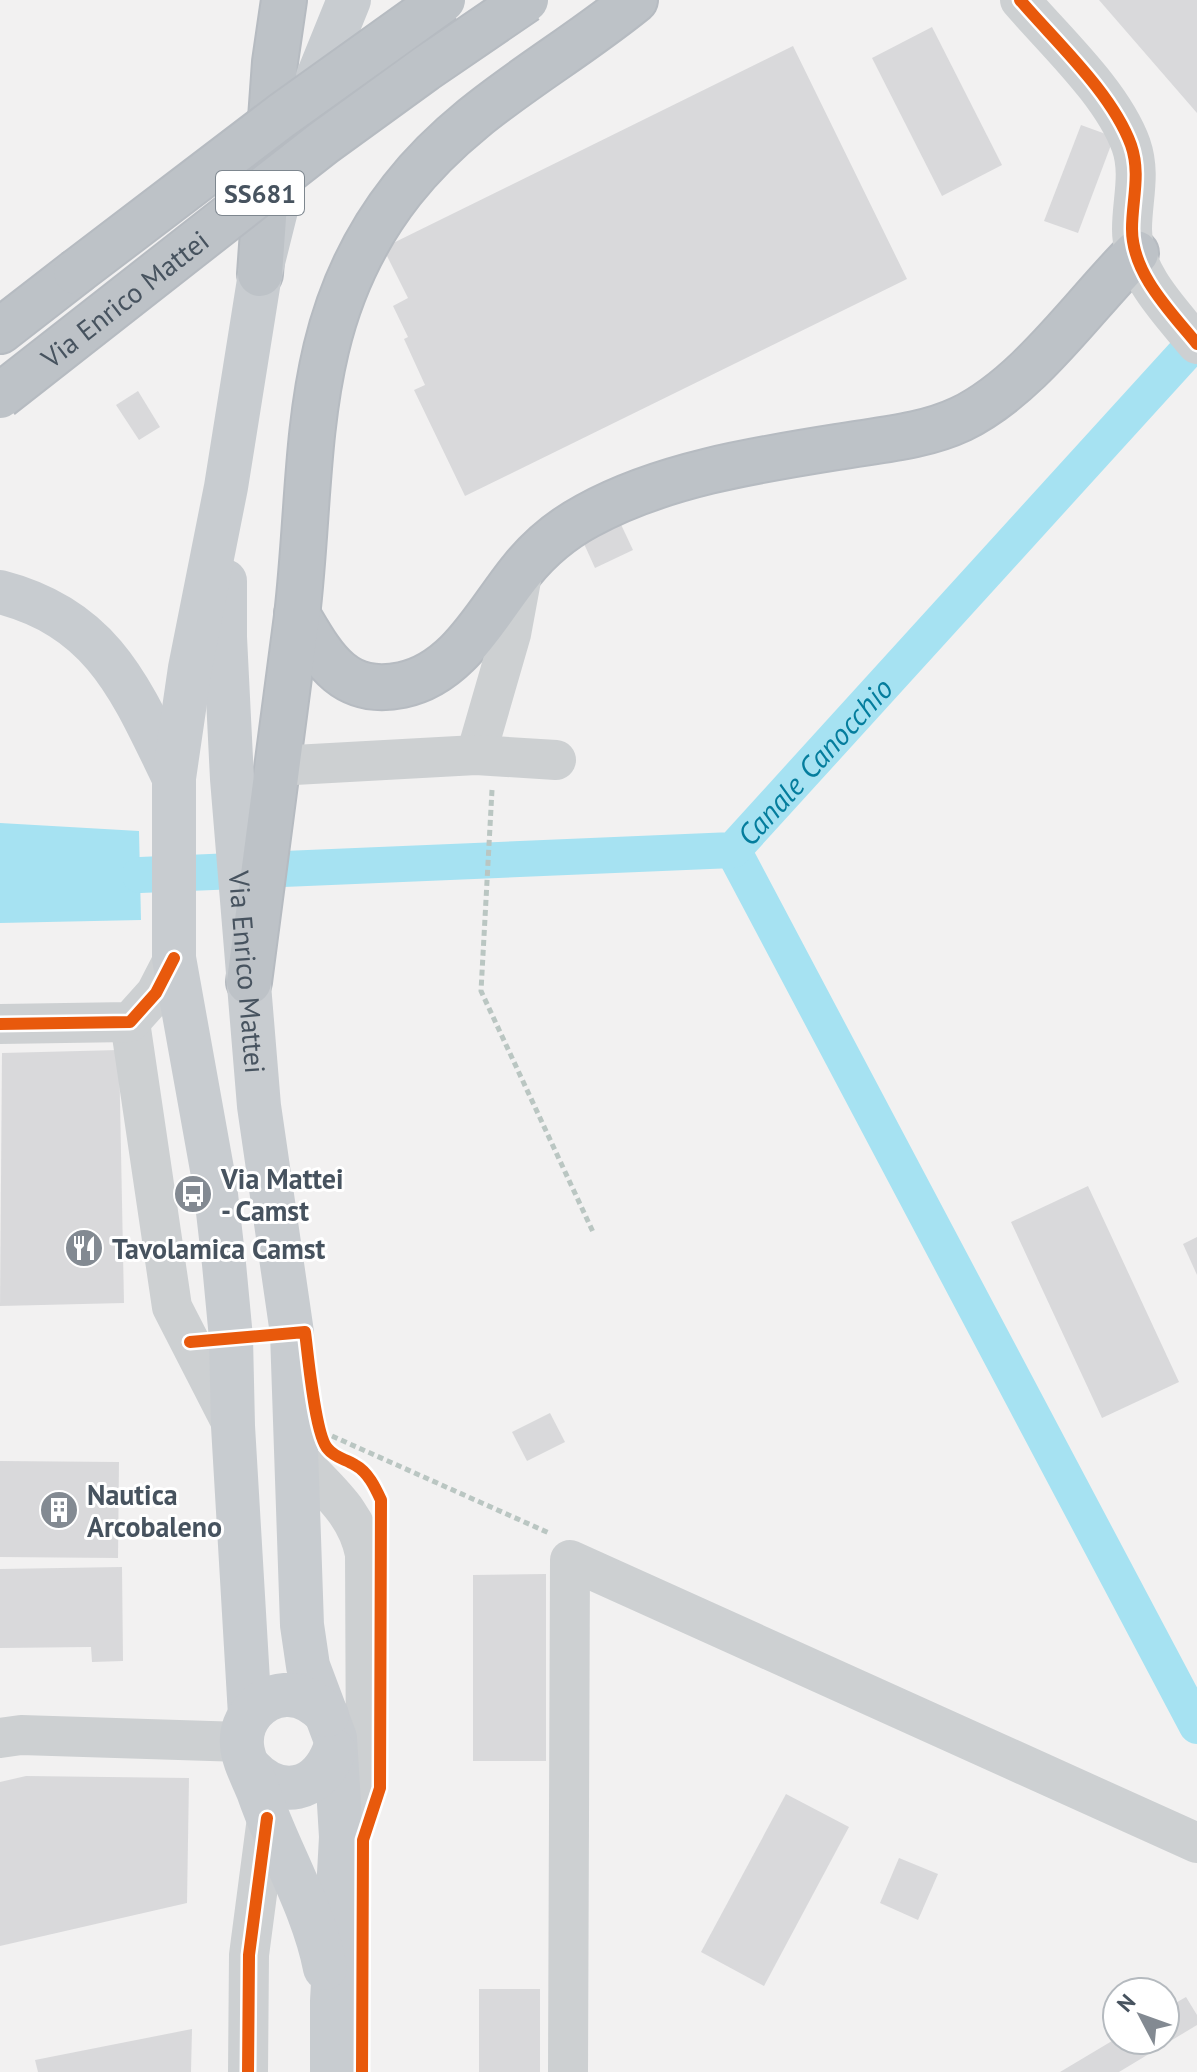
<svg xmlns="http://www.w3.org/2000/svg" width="1197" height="2072" font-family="'PT Sans',sans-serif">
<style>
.water{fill:#a6e2f2}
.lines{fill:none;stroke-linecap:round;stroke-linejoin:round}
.canal{stroke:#a6e2f2;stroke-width:36}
.building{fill:#d9d9db}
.highway-casing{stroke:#b6bbc1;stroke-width:48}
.path{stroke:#bac6c2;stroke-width:5;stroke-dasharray:6 4;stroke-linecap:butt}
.minor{stroke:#cdd0d2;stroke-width:40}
.major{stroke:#c8ccd0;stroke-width:44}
.highway{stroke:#bdc2c7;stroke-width:44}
.highway-bridge-casing{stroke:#b6bbc1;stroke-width:48;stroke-linecap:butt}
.highway-bridge{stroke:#bdc2c7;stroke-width:44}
.cycleway-casing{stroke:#fff;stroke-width:17}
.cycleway{stroke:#e8590c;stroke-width:12}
.labels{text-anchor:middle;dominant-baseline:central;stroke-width:6;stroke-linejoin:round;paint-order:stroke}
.shield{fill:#fff;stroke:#7e878f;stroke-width:2}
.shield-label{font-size:26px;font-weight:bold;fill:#47535f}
.street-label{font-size:28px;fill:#47535f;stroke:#fff}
.poi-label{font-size:28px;font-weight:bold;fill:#47535f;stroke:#fff;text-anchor:start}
.water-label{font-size:30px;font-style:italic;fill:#047d9d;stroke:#fff}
</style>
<rect width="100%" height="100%" fill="#f2f1f1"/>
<path class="water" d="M 0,823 L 139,831 L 141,920 L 0,923 Z"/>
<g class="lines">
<g class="canal">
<path d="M 733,850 L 1197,1726"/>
<path id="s1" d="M 140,875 L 733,850 L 1197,340"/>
</g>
</g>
<g class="building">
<path d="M 1099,0 L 1197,0 L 1197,113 Z"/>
<path d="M 932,27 L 1002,165 L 942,196 L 872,58 Z"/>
<path d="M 793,46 L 907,279 L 465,496 L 414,390 L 425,385 L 404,339 L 408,337 L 393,306 L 408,298 L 383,248 Z"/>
<path d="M 1081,125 L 1114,137 L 1078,233 L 1044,221 Z"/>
<path d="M 138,391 L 160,427 L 139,440 L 116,405 Z"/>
<path d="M 617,516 L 633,550 L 595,568 L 580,535 Z"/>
<path d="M 119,1050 L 124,1303 L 0,1306 L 2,1053 Z"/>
<path d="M 1088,1186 L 1179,1382 L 1102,1418 L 1011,1222 Z"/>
<path d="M 1197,1237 L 1197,1275 L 1183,1244 Z"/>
<path d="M 550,1413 L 565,1442 L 527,1461 L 512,1432 Z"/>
<path d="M 0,1461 L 119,1462 L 118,1558 L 0,1557 Z"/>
<path d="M 122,1567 L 123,1661 L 92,1662 L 91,1647 L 0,1648 L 0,1569 Z"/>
<path d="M 546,1574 L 546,1761 L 473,1761 L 473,1575 Z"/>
<path d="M 26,1776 L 189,1778 L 187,1903 L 0,1946 L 0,1782 Z"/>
<path d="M 786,1794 L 849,1827 L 764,1986 L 701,1952 Z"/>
<path d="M 899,1858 L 938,1874 L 918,1920 L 880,1903 Z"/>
<rect x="479" y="1989" width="61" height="83"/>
<path d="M 1186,1997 L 1197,2015 L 1197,2025 L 1119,2072 L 1060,2072 L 1117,2038 L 1117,2040 L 1165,2040 L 1165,2009 Z"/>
<path d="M 192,2029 L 191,2072 L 38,2072 L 35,2060 Z"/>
</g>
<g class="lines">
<g class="highway-casing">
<g id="highway">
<path d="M 260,274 L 275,62 L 284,0"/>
<path d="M 0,331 L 76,272"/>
<path d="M 297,614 C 323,658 343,697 402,685 C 460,673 488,611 522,570 C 539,549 563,529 587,516 C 661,475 755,460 837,447 C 878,440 923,437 961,419 C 1029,386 1083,306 1136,253"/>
<path d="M 249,982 C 264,860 282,738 297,616 C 315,461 298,322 402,190 C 467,107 555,65 635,0"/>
</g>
</g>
<g class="path">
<path d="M 492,790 L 481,991 L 593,1232"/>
<path d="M 332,1436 L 549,1533"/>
</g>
<g class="minor">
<path d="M 1020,0 C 1056,42 1112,93 1131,145 C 1141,174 1132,200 1132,229 C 1132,274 1171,312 1197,344"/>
<path d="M 476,755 L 511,634 L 523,569"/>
<path d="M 276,766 L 476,755 L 556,760"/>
<path d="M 130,1022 L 172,1307 L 233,1426"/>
<path d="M 0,1024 L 130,1022 L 156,993 L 174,958"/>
<path d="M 296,1456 C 325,1489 356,1510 365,1554 L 366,1779 L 341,1837"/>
<path d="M 0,1738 L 21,1735 L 242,1742"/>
<path d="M 248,2072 L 249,1955 L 267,1818"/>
<path d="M 568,2072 L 570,1560 L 1197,1843"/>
</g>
<g class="major">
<path id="s2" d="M 225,581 L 225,637 L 232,779 L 259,1106 L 292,1333 L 302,1625 L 308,1666 L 335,1738 L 341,1837 L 332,2001 L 332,2072"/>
<path d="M 0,592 C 104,619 131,690 174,778"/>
<path d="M 250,1715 L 233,1426 L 231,1338 L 224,1264 L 215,1186 L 174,958 L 174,778 L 190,668 L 226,487 L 260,274 L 286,170 L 319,74 L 349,0"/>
<path d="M 250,1768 C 280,1800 318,1792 334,1751"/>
<path d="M 325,1968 C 313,1906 278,1850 258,1791 C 252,1776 243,1760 242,1745 C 240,1720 259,1697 285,1695 C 302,1694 316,1703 327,1715"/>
</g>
<use href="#highway" class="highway"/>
<g class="highway-bridge-casing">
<g id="highway-bridge">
<path d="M 76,272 L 281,116 L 443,0"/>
<path id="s3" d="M 0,396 L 323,143 L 425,69 L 526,0"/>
</g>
</g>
<use href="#highway-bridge" class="highway-bridge"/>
<g class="cycleway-casing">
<g id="cycleway">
<path d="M 1020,0 C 1056,42 1112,93 1131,145 C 1141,174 1132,200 1132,229 C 1132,274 1171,312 1197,344"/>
<path d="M 0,1024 L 130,1022 L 156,993 L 174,958"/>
<path d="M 190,1342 L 305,1332 C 308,1354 315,1436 328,1449 C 335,1458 346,1459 355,1465 C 368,1472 375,1487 381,1500 L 380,1788 L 363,1840 L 362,2072"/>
<path d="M 248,2072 L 249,1955 L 267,1818"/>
</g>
</g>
<use href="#cycleway" class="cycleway"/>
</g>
<defs>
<g id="bus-disc" transform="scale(2)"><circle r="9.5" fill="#838a92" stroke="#fff"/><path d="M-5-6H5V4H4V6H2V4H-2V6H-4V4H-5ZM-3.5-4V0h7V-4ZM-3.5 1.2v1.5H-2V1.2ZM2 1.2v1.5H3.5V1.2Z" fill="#fff"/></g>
<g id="restaurant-disc" transform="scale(2)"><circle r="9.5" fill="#838a92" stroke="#fff"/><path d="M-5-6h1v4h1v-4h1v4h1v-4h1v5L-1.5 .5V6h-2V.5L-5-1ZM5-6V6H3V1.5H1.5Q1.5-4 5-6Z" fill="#fff"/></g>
<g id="building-disc" transform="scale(2)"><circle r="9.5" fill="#838a92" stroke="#fff"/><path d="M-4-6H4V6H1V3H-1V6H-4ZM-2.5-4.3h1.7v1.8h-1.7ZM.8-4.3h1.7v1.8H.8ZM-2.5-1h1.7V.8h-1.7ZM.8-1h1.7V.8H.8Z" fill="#fff"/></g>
</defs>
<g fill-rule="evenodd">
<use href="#bus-disc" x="193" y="1194"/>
<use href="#restaurant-disc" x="84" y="1248"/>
<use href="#building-disc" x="59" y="1510"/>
</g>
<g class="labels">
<rect class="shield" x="216" y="171" width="88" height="44" rx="6"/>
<g class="shield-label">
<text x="260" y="193">SS681</text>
</g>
<g class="street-label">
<text stroke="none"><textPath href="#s3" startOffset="158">Via Enrico Mattei</textPath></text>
<text stroke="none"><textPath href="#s2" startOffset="392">Via Enrico Mattei</textPath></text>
</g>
<g class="poi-label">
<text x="221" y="1178">Via Mattei<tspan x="221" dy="32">- Camst</tspan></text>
<text x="112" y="1248">Tavolamica Camst</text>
<text x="87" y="1494">Nautica<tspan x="87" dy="32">Arcobaleno</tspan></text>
</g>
<g class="water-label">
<text stroke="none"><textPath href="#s1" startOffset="714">Canale Canocchio</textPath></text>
</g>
</g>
<g transform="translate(1141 2016) rotate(311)"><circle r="38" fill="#ffffff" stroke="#b5babf" stroke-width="2"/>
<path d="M0-6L14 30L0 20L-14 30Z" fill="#838a92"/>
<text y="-12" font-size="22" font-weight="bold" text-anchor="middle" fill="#47535f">N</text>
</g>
</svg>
